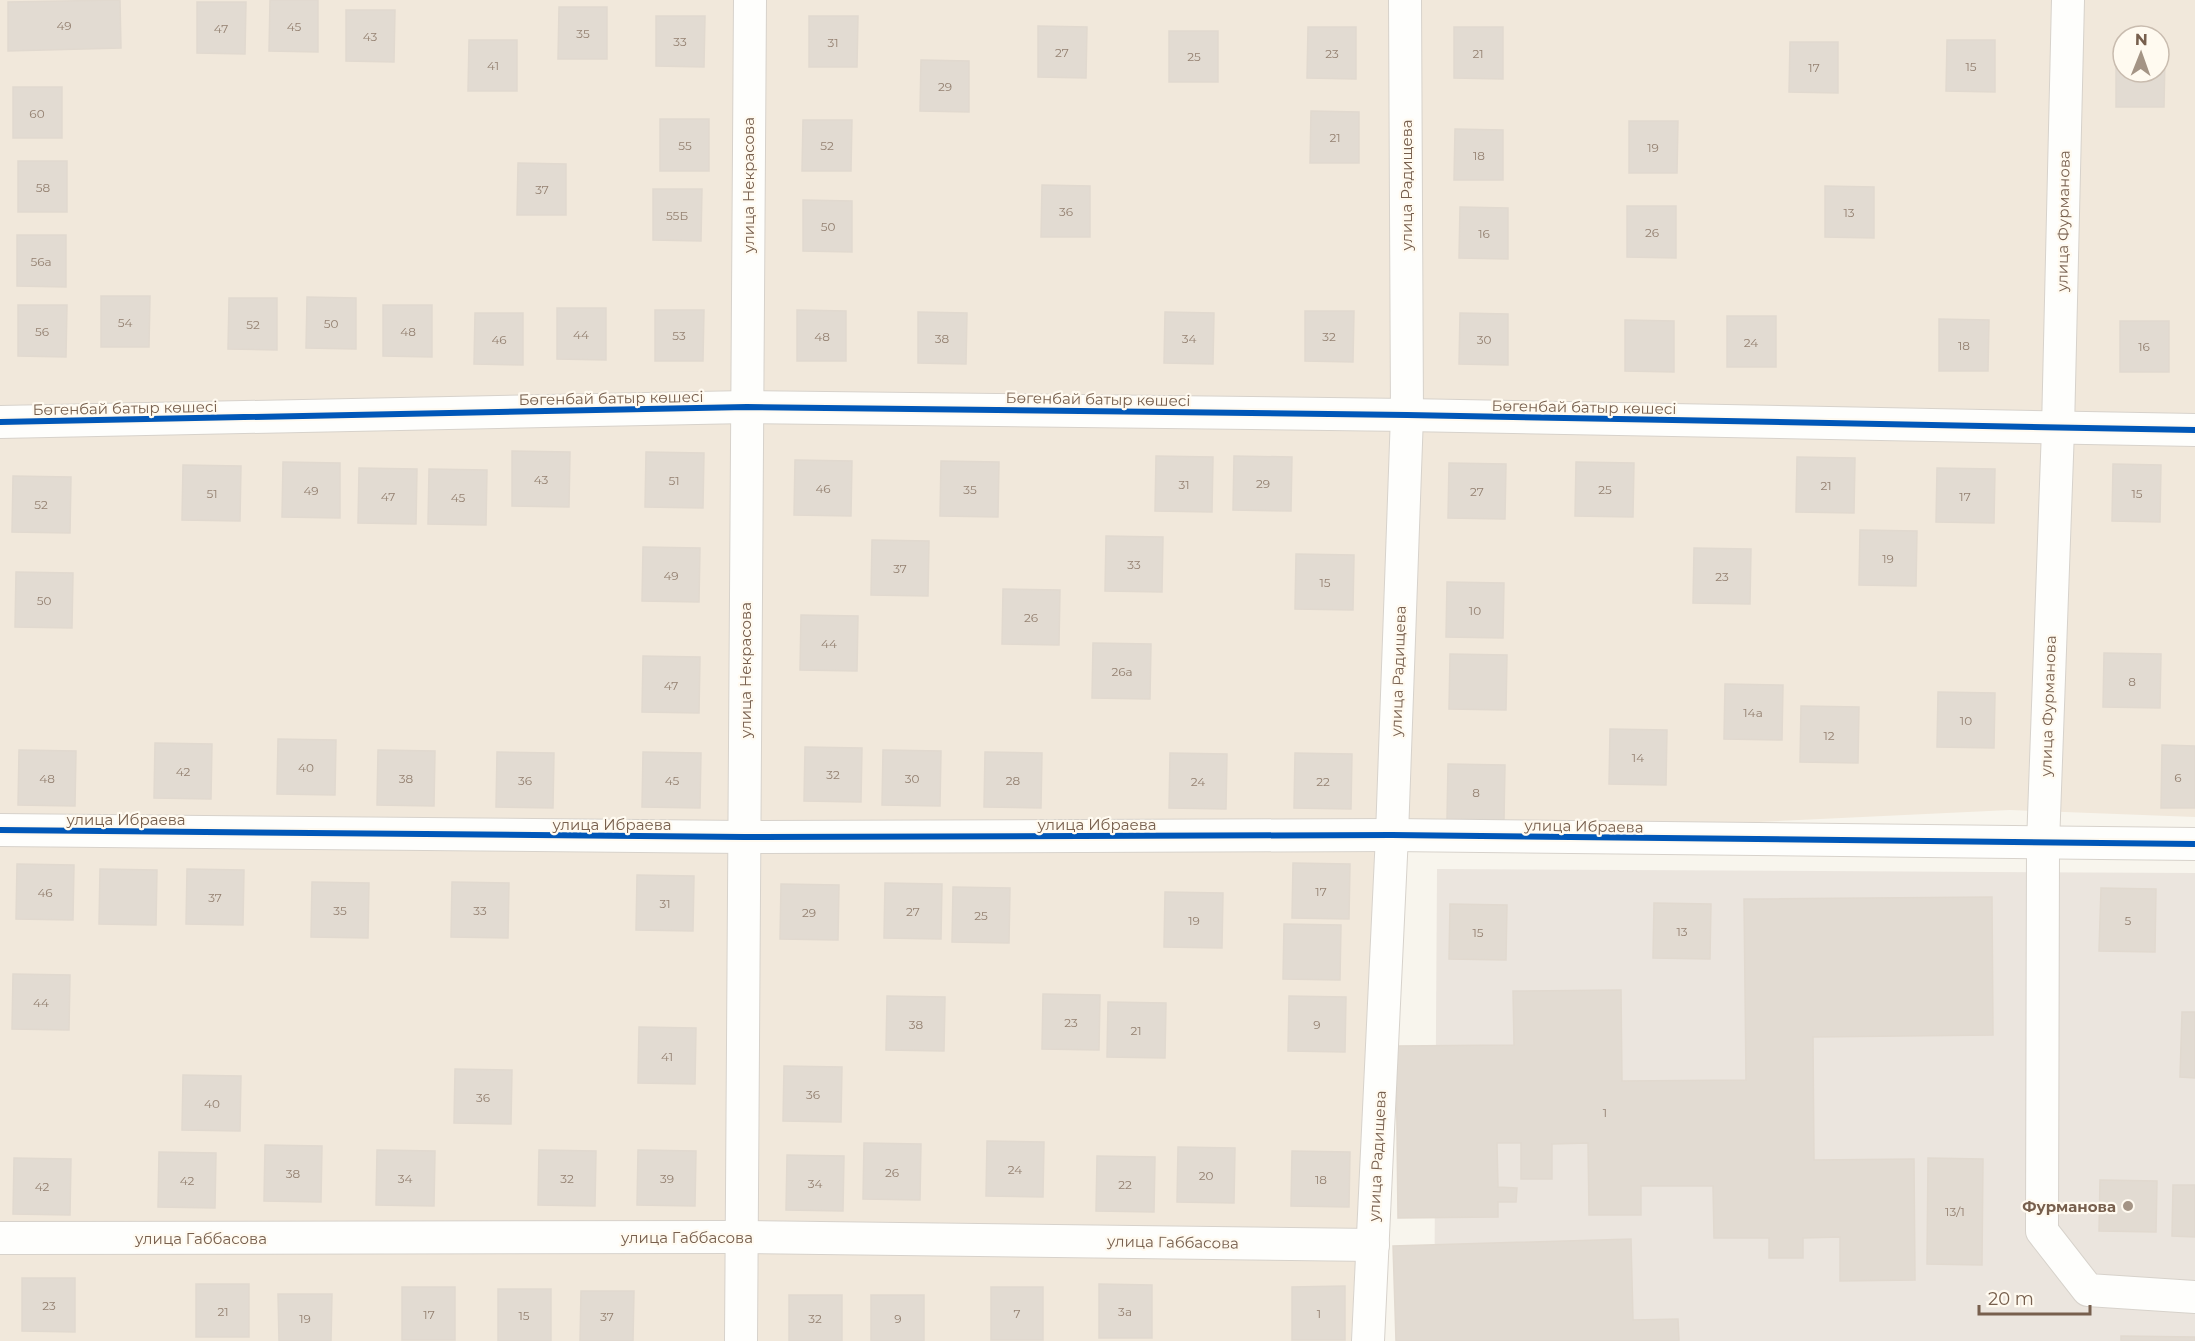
<svg xmlns="http://www.w3.org/2000/svg" width="2195" height="1341" font-family="Montserrat,sans-serif">
<style>
.residential{fill:#f1e8db;fill-rule:evenodd}
.industrial{fill:#ebe5de}
.building{fill:#e2dbd2;stroke:#e1d9cf;stroke-width:1.5}
.lines{fill:none;stroke-linecap:round;stroke-linejoin:round}
.minor-casing{stroke:#d7d2cb;stroke-width:34}
.minor{stroke:#fefefc;stroke-width:32}
.cycleway-casing{stroke:#fffaf0;stroke-width:10}
.cycleway{stroke:#0057b8;stroke-width:6}
.poi-dot{fill:#a49485;stroke:#fffaf0;stroke-width:2}
.labels{text-anchor:middle;dominant-baseline:central;stroke-width:4.5;stroke-linejoin:round;paint-order:stroke}
.number-label{font-size:12px;fill:#948171}
.street-label{font-size:15px;fill:#775f4d;stroke:#fffaf0}
.poi-label{font-size:15px;font-weight:bold;fill:#775f4d;stroke:#fffaf0;text-anchor:end}
</style>
<rect width="100%" height="100%" fill="#f8f5ed"/>
<path class="residential" d="M 0,0 L 2195,0 L 2195,817 L 2010,810 L 1378,840 L 1351,1341 L 0,1341 ZM 2123,36 L 2159,36 L 2159,72 L 2123,72 Z"/>
<path class="industrial" d="M 1437,869 L 2195,873 L 2195,1341 L 1434,1341 Z"/>
<g class="building">
<path d="M 120,0 L 121,48 L 8,51 L 8,2 Z"/>
<path d="M 270,0 L 318,0 L 318,52 L 269,51 Z"/>
<path d="M 197,2 L 246,2 L 245,54 L 197,53 Z"/>
<path d="M 559,7 L 607,7 L 607,59 L 558,59 Z"/>
<path d="M 346,10 L 395,10 L 394,62 L 346,61 Z"/>
<path d="M 656,16 L 705,16 L 704,67 L 656,66 Z"/>
<path d="M 809,16 L 858,16 L 857,67 L 809,67 Z"/>
<path d="M 1038,26 L 1087,27 L 1086,78 L 1038,77 Z"/>
<path d="M 1308,27 L 1356,27 L 1356,79 L 1307,78 Z"/>
<path d="M 1454,27 L 1503,27 L 1503,79 L 1454,78 Z"/>
<rect x="1169" y="31" width="49" height="51"/>
<path d="M 469,40 L 517,40 L 517,91 L 468,91 Z"/>
<path d="M 1947,40 L 1995,40 L 1995,92 L 1946,91 Z"/>
<path d="M 1790,42 L 1838,42 L 1838,93 L 1789,92 Z"/>
<path d="M 2116,55 L 2123,55 L 2123,72 L 2159,72 L 2159,56 L 2165,56 L 2164,107 L 2116,107 Z"/>
<path d="M 921,60 L 969,61 L 969,112 L 920,111 Z"/>
<rect x="13" y="87" width="49" height="51"/>
<path d="M 1311,111 L 1359,112 L 1359,163 L 1310,163 Z"/>
<rect x="660" y="119" width="49" height="52"/>
<path d="M 803,120 L 852,120 L 851,171 L 802,171 Z"/>
<path d="M 1629,121 L 1678,121 L 1677,173 L 1629,173 Z"/>
<path d="M 1455,129 L 1503,130 L 1503,180 L 1454,180 Z"/>
<rect x="18" y="161" width="49" height="51"/>
<path d="M 518,163 L 566,164 L 566,215 L 517,215 Z"/>
<path d="M 1042,185 L 1090,186 L 1090,237 L 1041,237 Z"/>
<path d="M 1825,186 L 1874,187 L 1874,238 L 1825,237 Z"/>
<path d="M 653,189 L 702,189 L 701,241 L 653,240 Z"/>
<path d="M 803,200 L 852,201 L 852,252 L 803,251 Z"/>
<path d="M 1627,206 L 1676,206 L 1676,258 L 1627,257 Z"/>
<path d="M 1460,207 L 1508,208 L 1508,259 L 1459,258 Z"/>
<path d="M 17,235 L 66,235 L 66,287 L 17,286 Z"/>
<path d="M 101,296 L 150,296 L 149,347 L 101,347 Z"/>
<path d="M 307,297 L 356,298 L 356,349 L 306,348 Z"/>
<path d="M 229,298 L 277,298 L 277,350 L 228,349 Z"/>
<path d="M 18,305 L 67,305 L 66,357 L 18,356 Z"/>
<path d="M 383,305 L 432,305 L 432,357 L 383,356 Z"/>
<path d="M 557,308 L 606,308 L 606,360 L 557,359 Z"/>
<path d="M 655,310 L 704,310 L 703,361 L 655,361 Z"/>
<path d="M 797,310 L 846,311 L 846,361 L 797,361 Z"/>
<path d="M 1305,311 L 1354,311 L 1353,362 L 1305,361 Z"/>
<path d="M 918,312 L 967,313 L 966,364 L 918,363 Z"/>
<path d="M 1165,312 L 1214,313 L 1213,364 L 1164,363 Z"/>
<path d="M 475,313 L 523,313 L 523,365 L 474,364 Z"/>
<path d="M 1460,313 L 1508,314 L 1508,365 L 1459,364 Z"/>
<rect x="1727" y="316" width="49" height="51"/>
<path d="M 1939,319 L 1989,320 L 1988,371 L 1939,371 Z"/>
<path d="M 1625,320 L 1674,321 L 1674,372 L 1625,371 Z"/>
<rect x="2120" y="321" width="49" height="51"/>
<path d="M 512,451 L 570,452 L 569,507 L 512,506 Z"/>
<path d="M 646,452 L 704,453 L 703,508 L 645,507 Z"/>
<path d="M 1156,456 L 1213,457 L 1212,512 L 1155,511 Z"/>
<path d="M 1234,456 L 1292,457 L 1291,511 L 1233,510 Z"/>
<path d="M 1797,457 L 1855,458 L 1854,513 L 1796,512 Z"/>
<path d="M 795,460 L 852,461 L 851,516 L 794,515 Z"/>
<path d="M 941,461 L 999,462 L 998,517 L 940,516 Z"/>
<path d="M 283,462 L 340,463 L 340,518 L 282,517 Z"/>
<path d="M 1576,462 L 1634,463 L 1633,517 L 1575,516 Z"/>
<path d="M 1449,463 L 1506,464 L 1505,519 L 1448,518 Z"/>
<path d="M 2113,464 L 2161,465 L 2160,522 L 2112,521 Z"/>
<path d="M 183,465 L 241,466 L 240,521 L 182,520 Z"/>
<path d="M 359,468 L 417,469 L 416,524 L 358,523 Z"/>
<path d="M 1937,468 L 1995,469 L 1994,523 L 1936,522 Z"/>
<path d="M 429,469 L 487,470 L 486,525 L 428,524 Z"/>
<path d="M 13,476 L 71,477 L 70,533 L 12,532 Z"/>
<path d="M 1860,530 L 1917,531 L 1916,586 L 1859,585 Z"/>
<path d="M 1106,536 L 1163,537 L 1162,592 L 1105,591 Z"/>
<path d="M 872,540 L 929,541 L 928,596 L 871,595 Z"/>
<path d="M 643,547 L 700,548 L 699,602 L 642,601 Z"/>
<path d="M 1694,548 L 1751,549 L 1750,604 L 1693,603 Z"/>
<path d="M 1296,554 L 1354,555 L 1353,610 L 1295,609 Z"/>
<path d="M 16,572 L 73,573 L 72,628 L 15,627 Z"/>
<path d="M 1447,582 L 1504,583 L 1503,638 L 1446,637 Z"/>
<path d="M 1003,589 L 1060,590 L 1059,645 L 1002,644 Z"/>
<path d="M 801,615 L 858,616 L 857,671 L 800,670 Z"/>
<path d="M 1093,643 L 1151,644 L 1150,699 L 1092,698 Z"/>
<path d="M 2104,653 L 2161,654 L 2160,708 L 2103,707 Z"/>
<path d="M 1450,654 L 1507,655 L 1506,710 L 1449,709 Z"/>
<path d="M 643,656 L 700,657 L 699,713 L 642,712 Z"/>
<path d="M 1725,684 L 1783,685 L 1782,740 L 1724,739 Z"/>
<path d="M 1938,692 L 1995,693 L 1994,748 L 1937,747 Z"/>
<path d="M 1801,706 L 1859,707 L 1858,763 L 1800,762 Z"/>
<path d="M 1610,729 L 1667,730 L 1666,785 L 1609,784 Z"/>
<path d="M 278,739 L 336,740 L 335,795 L 277,794 Z"/>
<path d="M 155,743 L 212,744 L 211,799 L 154,798 Z"/>
<path d="M 2162,745 L 2195,746 L 2195,808 L 2161,808 Z"/>
<path d="M 805,747 L 862,748 L 861,802 L 804,801 Z"/>
<path d="M 19,750 L 76,751 L 75,806 L 18,805 Z"/>
<path d="M 378,750 L 435,751 L 434,806 L 377,805 Z"/>
<path d="M 883,750 L 941,751 L 940,806 L 882,805 Z"/>
<path d="M 497,752 L 554,753 L 553,808 L 496,807 Z"/>
<path d="M 643,752 L 701,753 L 700,808 L 642,807 Z"/>
<path d="M 985,752 L 1042,753 L 1041,808 L 984,807 Z"/>
<path d="M 1170,753 L 1227,754 L 1226,809 L 1169,808 Z"/>
<path d="M 1295,753 L 1352,754 L 1351,809 L 1294,808 Z"/>
<path d="M 1448,764 L 1505,765 L 1504,820 L 1447,819 Z"/>
<path d="M 1293,863 L 1350,864 L 1349,919 L 1292,918 Z"/>
<path d="M 17,864 L 74,865 L 73,920 L 16,919 Z"/>
<path d="M 100,869 L 157,870 L 156,925 L 99,924 Z"/>
<path d="M 187,869 L 244,870 L 243,925 L 186,924 Z"/>
<path d="M 637,875 L 694,876 L 693,931 L 636,930 Z"/>
<path d="M 312,882 L 369,883 L 368,938 L 311,937 Z"/>
<path d="M 452,882 L 509,883 L 508,938 L 451,937 Z"/>
<path d="M 885,883 L 942,884 L 941,939 L 884,938 Z"/>
<path d="M 781,884 L 839,885 L 838,940 L 780,939 Z"/>
<path d="M 953,887 L 1010,888 L 1009,943 L 952,942 Z"/>
<path d="M 2101,888 L 2156,889 L 2155,952 L 2099,951 Z"/>
<path d="M 1165,892 L 1223,893 L 1222,948 L 1164,947 Z"/>
<path d="M 1992,897 L 1993,1035 L 1813,1037 L 1814,1160 L 1914,1159 L 1915,1280 L 1840,1281 L 1840,1237 L 1803,1238 L 1803,1258 L 1769,1258 L 1769,1238 L 1714,1238 L 1713,1186 L 1641,1186 L 1641,1215 L 1589,1215 L 1588,1143 L 1552,1144 L 1552,1179 L 1521,1179 L 1521,1143 L 1497,1143 L 1498,1187 L 1517,1188 L 1516,1202 L 1498,1202 L 1498,1217 L 1398,1218 L 1396,1046 L 1514,1045 L 1513,991 L 1621,990 L 1622,1081 L 1746,1080 L 1744,899 Z"/>
<path d="M 1654,903 L 1711,904 L 1710,959 L 1653,958 Z"/>
<path d="M 1450,904 L 1507,905 L 1506,960 L 1449,959 Z"/>
<path d="M 1284,924 L 1341,925 L 1340,980 L 1283,979 Z"/>
<path d="M 13,974 L 70,975 L 69,1030 L 12,1029 Z"/>
<path d="M 1043,994 L 1100,995 L 1099,1050 L 1042,1049 Z"/>
<path d="M 887,996 L 945,997 L 944,1051 L 886,1050 Z"/>
<path d="M 1289,996 L 1346,997 L 1345,1052 L 1288,1051 Z"/>
<path d="M 1108,1002 L 1166,1003 L 1165,1058 L 1107,1057 Z"/>
<path d="M 2182,1012 L 2195,1012 L 2195,1078 L 2180,1077 Z"/>
<path d="M 639,1027 L 696,1028 L 695,1084 L 638,1083 Z"/>
<path d="M 784,1066 L 842,1067 L 841,1122 L 783,1121 Z"/>
<path d="M 455,1069 L 512,1070 L 511,1124 L 454,1123 Z"/>
<path d="M 183,1075 L 241,1076 L 240,1131 L 182,1130 Z"/>
<path d="M 987,1141 L 1044,1142 L 1043,1197 L 986,1196 Z"/>
<path d="M 864,1143 L 921,1144 L 920,1200 L 863,1199 Z"/>
<path d="M 265,1145 L 322,1146 L 321,1202 L 264,1201 Z"/>
<path d="M 1178,1147 L 1235,1148 L 1234,1203 L 1177,1202 Z"/>
<path d="M 377,1150 L 435,1151 L 434,1206 L 376,1205 Z"/>
<path d="M 539,1150 L 596,1151 L 595,1206 L 538,1205 Z"/>
<path d="M 638,1150 L 696,1151 L 695,1206 L 637,1205 Z"/>
<path d="M 1292,1151 L 1350,1152 L 1349,1207 L 1291,1206 Z"/>
<path d="M 159,1152 L 216,1153 L 215,1208 L 158,1207 Z"/>
<path d="M 787,1155 L 844,1156 L 843,1211 L 786,1210 Z"/>
<path d="M 1097,1156 L 1155,1157 L 1154,1212 L 1096,1211 Z"/>
<path d="M 14,1158 L 71,1159 L 70,1215 L 13,1214 Z"/>
<path d="M 1928,1158 L 1983,1159 L 1982,1265 L 1927,1264 Z"/>
<path d="M 2100,1180 L 2157,1181 L 2156,1232 L 2099,1231 Z"/>
<path d="M 2173,1185 L 2195,1185 L 2195,1237 L 2172,1236 Z"/>
<path d="M 1631,1239 L 1633,1320 L 1678,1319 L 1679,1341 L 1396,1341 L 1393,1246 Z"/>
<path d="M 22,1278 L 75,1278 L 75,1332 L 22,1331 Z"/>
<rect x="196" y="1284" width="53" height="53"/>
<path d="M 1099,1284 L 1152,1285 L 1152,1338 L 1099,1338 Z"/>
<path d="M 1345,1286 L 1345,1340 L 1292,1340 L 1292,1287 Z"/>
<rect x="402" y="1287" width="53" height="53"/>
<rect x="991" y="1287" width="52" height="53"/>
<rect x="498" y="1289" width="53" height="52"/>
<path d="M 581,1291 L 634,1291 L 633,1341 L 580,1341 Z"/>
<path d="M 278,1294 L 332,1294 L 331,1341 L 279,1341 Z"/>
<rect x="789" y="1295" width="53" height="46"/>
<rect x="871" y="1295" width="53" height="46"/>
<path d="M 2121,1336 L 2195,1337 L 2195,1341 L 2121,1341 Z"/>
</g>
<g class="lines">
<g class="minor-casing">
<g id="minor">
<path d="M 2068,0 L 2058,429 L 2043,844 L 2042,1231 L 2088,1290 L 2195,1297"/>
<path d="M 0,422 L 747,407 L 1407,415 L 2195,430"/>
<path d="M 0,830 L 744,837 L 1392,835 L 2195,844"/>
<path d="M 0,1238 L 741,1237 L 1373,1245"/>
<path d="M 741,1341 L 750,0"/>
<path d="M 1368,1341 L 1392,835 L 1407,415 L 1405,0"/>
</g>
</g>
<use href="#minor" class="minor"/>
<g class="cycleway-casing">
<g id="cycleway">
<path d="M 0,422 L 747,407 L 1407,415 L 2195,430"/>
<path d="M 0,830 L 744,837 L 1392,835 L 2195,844"/>
</g>
</g>
<use href="#cycleway" class="cycleway"/>
</g>
<circle class="poi-dot" cx="2128" cy="1206" r="6"/>
<g class="labels">
<g class="number-label">
<text x="64" y="25">49</text>
<text x="294" y="26">45</text>
<text x="221" y="28">47</text>
<text x="583" y="33">35</text>
<text x="370" y="36">43</text>
<text x="680" y="41">33</text>
<text x="833" y="42">31</text>
<text x="1062" y="52">27</text>
<text x="1332" y="53">23</text>
<text x="1478" y="53">21</text>
<text x="1194" y="56">25</text>
<text x="493" y="65">41</text>
<text x="1971" y="66">15</text>
<text x="1814" y="67">17</text>
<text x="945" y="86">29</text>
<text x="37" y="113">60</text>
<text x="1335" y="137">21</text>
<text x="685" y="145">55</text>
<text x="827" y="145">52</text>
<text x="1653" y="147">19</text>
<text x="1479" y="155">18</text>
<text x="43" y="187">58</text>
<text x="542" y="189">37</text>
<text x="1066" y="211">36</text>
<text x="1849" y="212">13</text>
<text x="677" y="215">55Б</text>
<text x="828" y="226">50</text>
<text x="1652" y="232">26</text>
<text x="1484" y="233">16</text>
<text x="41" y="261">56а</text>
<text x="125" y="322">54</text>
<text x="331" y="323">50</text>
<text x="253" y="324">52</text>
<text x="42" y="331">56</text>
<text x="408" y="331">48</text>
<text x="581" y="334">44</text>
<text x="679" y="335">53</text>
<text x="822" y="336">48</text>
<text x="1329" y="336">32</text>
<text x="942" y="338">38</text>
<text x="1189" y="338">34</text>
<text x="499" y="339">46</text>
<text x="1484" y="339">30</text>
<text x="1751" y="342">24</text>
<text x="1964" y="345">18</text>
<text x="2144" y="346">16</text>
<text x="541" y="479">43</text>
<text x="674" y="480">51</text>
<text x="1263" y="483">29</text>
<text x="1184" y="484">31</text>
<text x="1826" y="485">21</text>
<text x="823" y="488">46</text>
<text x="970" y="489">35</text>
<text x="1605" y="489">25</text>
<text x="311" y="490">49</text>
<text x="1477" y="491">27</text>
<text x="212" y="493">51</text>
<text x="2137" y="493">15</text>
<text x="388" y="496">47</text>
<text x="1965" y="496">17</text>
<text x="458" y="497">45</text>
<text x="41" y="504">52</text>
<text x="1888" y="558">19</text>
<text x="1134" y="564">33</text>
<text x="900" y="568">37</text>
<text x="671" y="575">49</text>
<text x="1722" y="576">23</text>
<text x="1325" y="582">15</text>
<text x="44" y="600">50</text>
<text x="1475" y="610">10</text>
<text x="1031" y="617">26</text>
<text x="829" y="643">44</text>
<text x="1122" y="671">26а</text>
<text x="2132" y="681">8</text>
<text x="671" y="685">47</text>
<text x="1753" y="712">14а</text>
<text x="1966" y="720">10</text>
<text x="1829" y="735">12</text>
<text x="1638" y="757">14</text>
<text x="306" y="767">40</text>
<text x="183" y="771">42</text>
<text x="833" y="774">32</text>
<text x="2178" y="777">6</text>
<text x="47" y="778">48</text>
<text x="406" y="778">38</text>
<text x="912" y="778">30</text>
<text x="525" y="780">36</text>
<text x="672" y="780">45</text>
<text x="1013" y="780">28</text>
<text x="1198" y="781">24</text>
<text x="1323" y="781">22</text>
<text x="1476" y="792">8</text>
<text x="1321" y="891">17</text>
<text x="45" y="892">46</text>
<text x="215" y="897">37</text>
<text x="665" y="903">31</text>
<text x="340" y="910">35</text>
<text x="480" y="910">33</text>
<text x="913" y="911">27</text>
<text x="809" y="912">29</text>
<text x="981" y="915">25</text>
<text x="1194" y="920">19</text>
<text x="2128" y="920">5</text>
<text x="1682" y="931">13</text>
<text x="1478" y="932">15</text>
<text x="41" y="1002">44</text>
<text x="1071" y="1022">23</text>
<text x="916" y="1024">38</text>
<text x="1317" y="1024">9</text>
<text x="1136" y="1030">21</text>
<text x="667" y="1056">41</text>
<text x="813" y="1094">36</text>
<text x="483" y="1097">36</text>
<text x="212" y="1103">40</text>
<text x="1605" y="1112">1</text>
<text x="1015" y="1169">24</text>
<text x="892" y="1172">26</text>
<text x="293" y="1173">38</text>
<text x="1206" y="1175">20</text>
<text x="405" y="1178">34</text>
<text x="567" y="1178">32</text>
<text x="667" y="1178">39</text>
<text x="1321" y="1179">18</text>
<text x="187" y="1180">42</text>
<text x="815" y="1183">34</text>
<text x="1125" y="1184">22</text>
<text x="42" y="1186">42</text>
<text x="1955" y="1211">13/1</text>
<text x="49" y="1305">23</text>
<text x="223" y="1311">21</text>
<text x="1125" y="1311">3а</text>
<text x="1017" y="1313">7</text>
<text x="1319" y="1313">1</text>
<text x="429" y="1314">17</text>
<text x="524" y="1315">15</text>
<text x="607" y="1316">37</text>
<text x="305" y="1318">19</text>
<text x="815" y="1318">32</text>
<text x="898" y="1318">9</text>
</g>
<g class="street-label">
<text transform="translate(748 185) rotate(-90)">улица Некрасова</text>
<text transform="translate(1406 185) rotate(-90)">улица Радищева</text>
<text transform="translate(2063 221) rotate(-89)">улица Фурманова</text>
<text transform="translate(611 398) rotate(-1)">Бөгенбай батыр көшесі</text>
<text transform="translate(1098 399) rotate(1)">Бөгенбай батыр көшесі</text>
<text transform="translate(1584 407) rotate(1)">Бөгенбай батыр көшесі</text>
<text transform="translate(125 408) rotate(-1)">Бөгенбай батыр көшесі</text>
<text transform="translate(745 670) rotate(-90)">улица Некрасова</text>
<text transform="translate(1398 671) rotate(-88)">улица Радищева</text>
<text transform="translate(2048 706) rotate(-88)">улица Фурманова</text>
<text x="126" y="819">улица Ибраева</text>
<text x="612" y="824">улица Ибраева</text>
<text x="1097" y="824">улица Ибраева</text>
<text transform="translate(1584 826) rotate(1)">улица Ибраева</text>
<text transform="translate(1377 1156) rotate(-87)">улица Радищева</text>
<text x="687" y="1237">улица Габбасова</text>
<text x="201" y="1238">улица Габбасова</text>
<text transform="translate(1173 1242) rotate(1)">улица Габбасова</text>
</g>
<g class="poi-label">
<text x="2116" y="1206">Фурманова</text>
</g>
</g>
<g transform="translate(2141 54) rotate(1)"><circle r="28" fill="#fffaf0" stroke="#c9bcaf" stroke-width="1.5"/>
<path d="M0-4.5L10 22L0 15L-10 22Z" fill="#a49485"/>
<text y="-9" font-size="16" font-weight="bold" text-anchor="middle" fill="#775f4d">N</text>
</g>
<path d="M1979 1305v9h111v-9" fill="none" stroke="#775f4d" stroke-width="3"/>
<text x="1988" y="1305" font-size="18" fill="#775f4d" stroke="#fffaf0" stroke-width="4.5" paint-order="stroke">20 m</text>
</svg>
